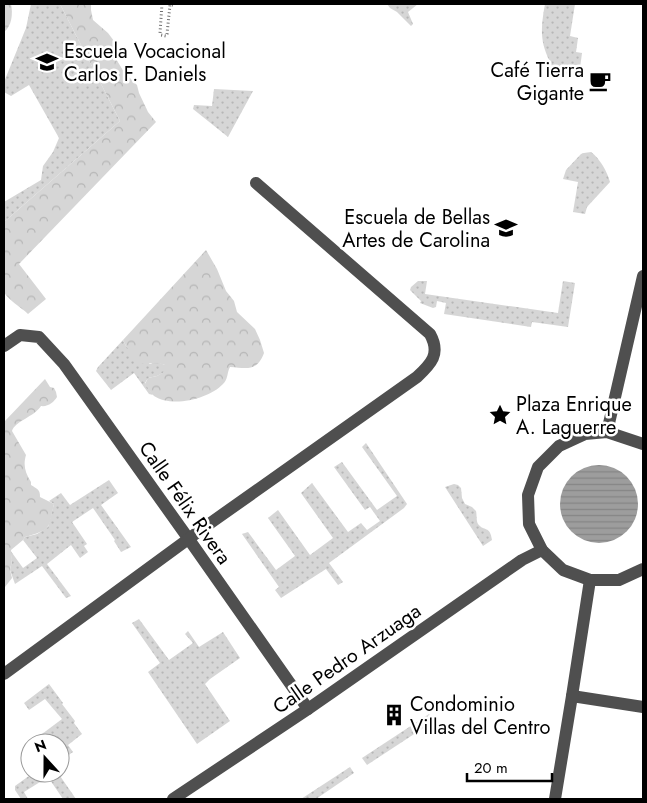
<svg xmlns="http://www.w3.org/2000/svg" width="647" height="803" font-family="Jost,sans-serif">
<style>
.grass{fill:url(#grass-dots)}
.forest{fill:url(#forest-crowns)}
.water{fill:url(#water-rules)}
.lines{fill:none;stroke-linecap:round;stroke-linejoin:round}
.path{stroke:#717171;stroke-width:3;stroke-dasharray:1 2.5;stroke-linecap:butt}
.minor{stroke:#4f4f4f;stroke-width:12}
.labels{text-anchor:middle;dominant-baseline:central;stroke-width:5;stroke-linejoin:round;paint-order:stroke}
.poi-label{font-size:20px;fill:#000;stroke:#fff;text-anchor:start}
.street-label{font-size:20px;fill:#000;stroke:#fff}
</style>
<defs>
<pattern id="grass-dots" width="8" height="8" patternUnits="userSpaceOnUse" patternTransform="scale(1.25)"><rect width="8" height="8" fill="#d6d6d6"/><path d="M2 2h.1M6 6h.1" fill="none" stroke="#b6b6b6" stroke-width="1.8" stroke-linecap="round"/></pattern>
<pattern id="forest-crowns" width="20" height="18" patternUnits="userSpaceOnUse" patternTransform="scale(1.25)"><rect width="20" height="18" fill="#d6d6d6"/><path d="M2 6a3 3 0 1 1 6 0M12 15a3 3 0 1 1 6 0" fill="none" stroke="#b6b6b6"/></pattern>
<pattern id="water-rules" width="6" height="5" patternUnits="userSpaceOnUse" patternTransform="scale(1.25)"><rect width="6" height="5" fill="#9d9d9d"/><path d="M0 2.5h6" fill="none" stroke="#858585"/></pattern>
</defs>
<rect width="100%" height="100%" fill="#fff"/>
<g class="grass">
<path d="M 31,4 L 60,4 L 120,121 L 4,222 L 4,202 L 41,180 L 43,166 L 53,152 L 59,138 L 29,85 L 11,96 L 4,92 L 4,82 L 26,28 Z"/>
<path d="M 387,4 L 418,4 L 408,12 L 413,24 L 411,26 L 397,12 L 390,8 Z"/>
<path d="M 545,4 L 575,4 L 570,36 L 578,38 L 576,52 L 582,53 L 579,76 L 567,75 L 565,72 L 558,76 C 541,48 539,36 545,4 Z"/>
<path d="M 214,89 L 253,91 L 228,137 L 193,109 L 194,105 L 212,106 Z"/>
<path d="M 591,152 C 600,159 607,171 610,182 L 587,207 L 585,214 L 573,212 L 578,182 L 563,179 L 566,170 L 581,154 L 584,153 Z"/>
<path d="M 418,281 L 427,281 L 425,294 L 558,313 L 563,281 L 575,283 L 568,327 L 532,322 L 531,327 L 444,314 L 446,303 L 437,301 L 436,307 L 433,308 L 420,303 L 421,301 L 410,290 L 411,287 Z"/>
<path d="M 123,340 L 126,346 L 150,364 L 157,362 L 165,365 L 165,372 L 157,376 L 148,378 L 145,383 L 153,395 L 149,394 L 134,373 L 111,390 L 96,371 L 98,367 Z"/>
<path d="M 366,443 L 407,504 L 404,508 L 329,563 L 343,582 L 338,585 L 326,569 L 281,598 L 275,590 L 279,587 L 242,534 L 248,532 L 276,570 L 295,556 L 268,518 L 278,510 L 310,555 L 333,538 L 301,493 L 312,483 L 348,532 L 361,523 L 367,530 L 380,521 L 370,507 L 365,510 L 334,467 L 342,462 L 377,510 L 397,496 L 362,447 Z"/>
<path d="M 109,480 L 118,493 L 101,505 L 131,547 L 121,552 L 114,541 L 115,540 L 93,508 L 72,522 L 87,544 L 84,546 L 88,552 L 80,558 L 71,545 L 47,564 L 71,596 L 66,598 L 42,566 L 15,584 L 10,570 L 12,560 L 10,550 L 23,568 L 37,558 L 23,540 L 25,537 L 37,534 L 48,527 L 54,504 L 49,501 L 61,493 L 70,505 Z"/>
<path d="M 454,484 L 458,485 L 461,488 L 462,498 L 465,504 L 472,507 L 476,511 C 477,515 476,520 478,524 C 484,532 490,525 492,540 L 483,546 L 445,487 Z"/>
<path d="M 139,619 L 169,660 L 193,643 L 185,634 L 188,631 L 199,647 L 223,632 L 240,658 L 210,679 L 205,684 L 230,721 L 197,744 L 148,672 L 160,663 L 132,623 Z"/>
<path d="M 49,684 L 63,703 L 62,704 L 75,721 L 74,723 L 82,734 L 68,745 L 73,752 L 60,761 L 60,743 L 42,743 L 38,737 L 62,719 L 45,699 L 29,710 L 24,703 Z"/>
<path d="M 429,714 L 434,721 L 367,765 L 362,758 Z"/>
<path d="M 350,767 L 354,773 L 316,799 L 301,799 Z"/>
<path d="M 33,773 L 58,773 L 76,799 L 63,799 L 48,777 L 24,792 L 28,799 L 21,799 L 15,790 L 15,786 Z"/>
</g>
<g class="forest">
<path d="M 4,4 L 11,4 C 13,13 12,26 4,32 Z"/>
<path d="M 60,4 L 91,4 L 91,10 L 93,20 L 108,33 L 114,41 L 113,54 L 124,72 L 137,85 L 139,93 L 148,112 L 156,122 L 19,264 L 46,299 L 28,314 C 22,308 7,299 4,292 C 2,287 4,278 4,272 C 4,266 6,262 4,257 L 4,222 L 120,121 Z"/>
<path d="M 206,250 L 217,269 L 226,291 L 234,301 L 237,312 L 255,329 L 260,340 L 264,353 C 257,372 247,368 230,367 C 227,372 228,380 223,384 C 209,399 172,408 154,396 C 151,393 148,388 145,384 L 148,378 L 157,376 L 164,372 L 165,365 C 155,362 148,364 138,364 L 126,346 L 123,340 Z"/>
<path d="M 45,379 L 50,387 L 54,388 L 56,392 L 57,397 C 54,402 48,407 41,406 C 34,417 15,421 12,431 L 26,455 C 23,465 25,473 31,482 L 31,485 C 37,489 40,489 40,497 L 54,504 C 48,530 52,529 25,537 L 23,540 L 11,550 L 12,560 L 10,570 L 12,578 L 5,587 L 4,586 L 4,422 Z"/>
</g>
<circle class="water" cx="599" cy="504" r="39"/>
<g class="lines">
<path class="path" d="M 162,4 L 160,33 L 161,35 L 166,36 L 167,34 L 170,5 L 173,5"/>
<g class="minor">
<path d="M 4,346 L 20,335 L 39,337 L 64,364 L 188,538 L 308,709"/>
<path d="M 607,432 L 643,276"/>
<path d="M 643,444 L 607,432 L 585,434 L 559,446 L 538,467 L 528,495 L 529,524 L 542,550 L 563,570 L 590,580 L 619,580 L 643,569"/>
<path d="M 4,674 L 202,529 L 417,377 C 431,364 441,354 430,334 L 256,183"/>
<path d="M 572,696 L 643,707"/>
<path d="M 173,799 L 308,709 L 522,560 L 542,550"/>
<path d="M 555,799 L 572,696 L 590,580"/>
</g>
</g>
<defs>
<g id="school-bare" transform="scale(1.725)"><path d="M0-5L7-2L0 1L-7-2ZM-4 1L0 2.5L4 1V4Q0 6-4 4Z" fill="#000" stroke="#fff" stroke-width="2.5" paint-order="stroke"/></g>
<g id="cafe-bare" transform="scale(1.725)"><path d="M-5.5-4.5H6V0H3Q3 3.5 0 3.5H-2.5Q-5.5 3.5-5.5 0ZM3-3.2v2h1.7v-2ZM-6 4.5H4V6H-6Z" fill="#000" stroke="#fff" stroke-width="2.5" paint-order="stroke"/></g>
<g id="sight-bare" transform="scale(1.725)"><path d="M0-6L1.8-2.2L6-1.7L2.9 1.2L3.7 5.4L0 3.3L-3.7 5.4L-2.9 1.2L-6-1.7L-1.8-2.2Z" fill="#000" stroke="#fff" stroke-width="2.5" paint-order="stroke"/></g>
<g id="building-bare" transform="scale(1.725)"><path d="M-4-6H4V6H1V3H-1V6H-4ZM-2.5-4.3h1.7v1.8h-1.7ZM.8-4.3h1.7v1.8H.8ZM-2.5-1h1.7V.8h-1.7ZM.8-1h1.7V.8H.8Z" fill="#000" stroke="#fff" stroke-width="2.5" paint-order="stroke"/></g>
</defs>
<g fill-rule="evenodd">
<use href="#school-bare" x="47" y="62"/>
<use href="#cafe-bare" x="600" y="81"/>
<use href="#school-bare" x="506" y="228"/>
<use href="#sight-bare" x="500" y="415"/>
<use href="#building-bare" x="394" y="715"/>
</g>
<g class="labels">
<g class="poi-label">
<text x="64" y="51">Escuela Vocacional<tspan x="64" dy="23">Carlos F. Daniels</tspan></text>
<text x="584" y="70" text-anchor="end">Café Tierra<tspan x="584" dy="23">Gigante</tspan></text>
<text x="490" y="217" text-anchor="end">Escuela de Bellas<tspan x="490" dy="23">Artes de Carolina</tspan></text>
<text x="516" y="404">Plaza Enrique<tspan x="516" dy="23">A. Laguerre</tspan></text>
<text x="410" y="704">Condominio<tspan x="410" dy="23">Villas del Centro</tspan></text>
</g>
<g class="street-label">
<text transform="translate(185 503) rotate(55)">Calle Félix Rivera</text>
<text transform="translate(347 659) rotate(-35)">Calle Pedro Arzuaga</text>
</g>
</g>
<rect width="647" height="803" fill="none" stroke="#000000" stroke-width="10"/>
<g transform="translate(45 758) rotate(339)"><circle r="24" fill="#ffffff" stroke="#999999"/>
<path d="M0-4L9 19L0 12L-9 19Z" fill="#000000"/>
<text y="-8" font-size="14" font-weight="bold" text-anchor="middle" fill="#000000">N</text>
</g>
<path d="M467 773v8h85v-8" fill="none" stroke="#000000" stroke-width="2.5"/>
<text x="474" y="773" font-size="15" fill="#000000" stroke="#ffffff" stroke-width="4" paint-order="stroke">20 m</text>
</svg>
